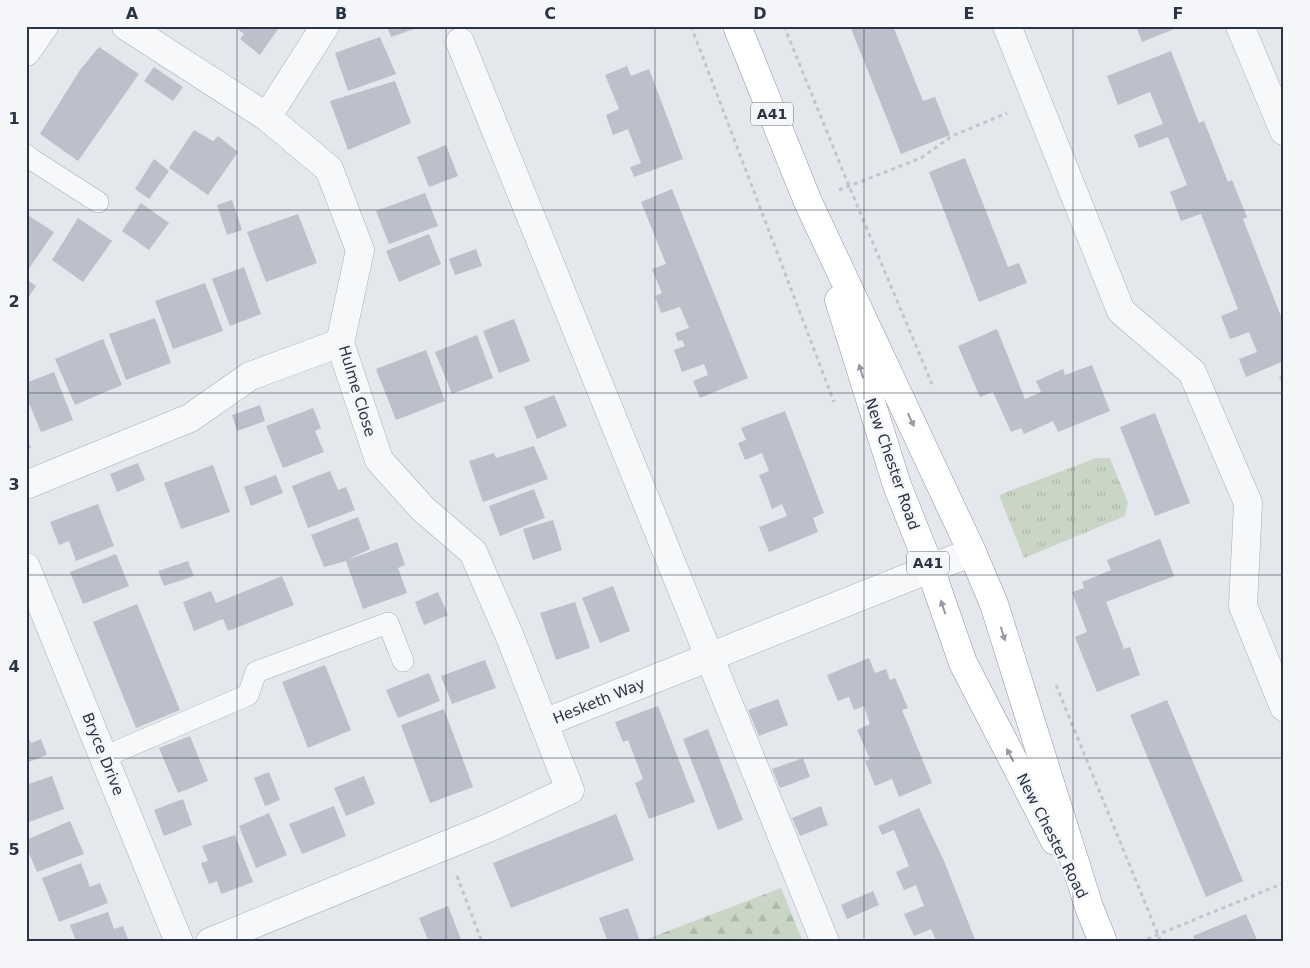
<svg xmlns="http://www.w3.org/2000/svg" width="1310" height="968" font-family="'DejaVu Sans',sans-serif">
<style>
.grass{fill:url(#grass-tufts)}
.forest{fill:url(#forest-firs)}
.building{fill:#bbc0ca}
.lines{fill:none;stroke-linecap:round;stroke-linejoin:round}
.lane-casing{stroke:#a9aeb7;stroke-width:22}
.street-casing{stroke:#a9aeb7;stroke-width:29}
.highway-casing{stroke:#8b94a3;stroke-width:29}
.path{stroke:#c2c5cb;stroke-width:3;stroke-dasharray:4 4;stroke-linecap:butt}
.lane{stroke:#f7f8fa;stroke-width:21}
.street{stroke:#f7f8fa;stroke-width:28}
.highway{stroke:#fff;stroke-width:28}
.oneway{fill:#959aa2}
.grid{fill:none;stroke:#2b3445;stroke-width:1;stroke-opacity:0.55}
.labels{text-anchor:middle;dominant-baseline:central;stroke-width:5;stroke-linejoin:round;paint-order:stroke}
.shield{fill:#f4f6f9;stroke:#676e7b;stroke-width:1}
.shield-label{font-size:14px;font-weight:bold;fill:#2b3445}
.street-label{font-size:15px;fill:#2b3445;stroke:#f4f6f9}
.neatline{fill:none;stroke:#2b3445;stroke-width:2}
.grid-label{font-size:16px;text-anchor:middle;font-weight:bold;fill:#2b3445}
</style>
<defs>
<pattern id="grass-tufts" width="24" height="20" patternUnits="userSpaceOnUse" patternTransform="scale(1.25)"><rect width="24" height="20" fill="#c9d6c5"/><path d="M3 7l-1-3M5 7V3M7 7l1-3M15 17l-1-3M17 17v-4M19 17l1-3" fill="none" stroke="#adb8ab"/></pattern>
<pattern id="forest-firs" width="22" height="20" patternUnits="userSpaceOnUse" patternTransform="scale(1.25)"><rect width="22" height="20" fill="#c9d6c5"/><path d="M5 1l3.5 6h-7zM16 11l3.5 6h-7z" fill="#adb8ab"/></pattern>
</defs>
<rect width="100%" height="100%" fill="#e4e7ec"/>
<path class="grass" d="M 1096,458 L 1110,458 L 1128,503 L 1125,516 L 1024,558 L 999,495 Z"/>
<path class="forest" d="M 781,888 L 803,942 L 639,942 Z"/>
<g class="building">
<path d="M 233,26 L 280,26 L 260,55 L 240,39 L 244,34 Z"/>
<path d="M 387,26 L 420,26 L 420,27 L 391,37 Z"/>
<path d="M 850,26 L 893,26 L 923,101 L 935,97 L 950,135 L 901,154 Z"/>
<path d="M 1136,26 L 1173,26 L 1174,29 L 1142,42 Z"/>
<path d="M 380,37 L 396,74 L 348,91 L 335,53 Z"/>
<path d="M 99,47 L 139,74 L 78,161 L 40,134 L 80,70 Z"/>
<path d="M 1171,51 L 1199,123 L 1204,121 L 1228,182 L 1232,180 L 1247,217 L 1243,219 L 1284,324 L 1284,361 L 1246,377 L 1239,359 L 1257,352 L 1249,332 L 1230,339 L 1221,316 L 1238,309 L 1201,214 L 1181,221 L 1170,192 L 1187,185 L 1168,137 L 1139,148 L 1134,135 L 1163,124 L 1150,92 L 1118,105 L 1107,76 Z"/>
<path d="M 627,66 L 631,76 L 649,69 L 683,159 L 634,177 L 630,167 L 641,163 L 628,129 L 613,135 L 606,115 L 619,109 L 605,75 Z"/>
<path d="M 154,67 L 183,87 L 173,101 L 144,81 Z"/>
<path d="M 395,81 L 411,123 L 348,150 L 330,101 Z"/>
<path d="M 194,130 L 213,141 L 218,136 L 238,152 L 208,195 L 169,168 Z"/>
<path d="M 446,145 L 458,176 L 429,187 L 417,157 Z"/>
<path d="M 965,158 L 1008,267 L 1019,263 L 1027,283 L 979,302 L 929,172 Z"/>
<path d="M 154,159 L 169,171 L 149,199 L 135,189 Z"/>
<path d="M 672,189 L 748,378 L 700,398 L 693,381 L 708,375 L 704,364 L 682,372 L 674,350 L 685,346 L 682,340 L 678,341 L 675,333 L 689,328 L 680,307 L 661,313 L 655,296 L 662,293 L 652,269 L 666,264 L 641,202 Z"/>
<path d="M 425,193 L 438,226 L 389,244 L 376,211 Z"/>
<path d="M 232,200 L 242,230 L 227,235 L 217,205 Z"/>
<path d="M 141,203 L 169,223 L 149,250 L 122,231 Z"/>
<path d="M 26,214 L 54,232 L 26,273 Z"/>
<path d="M 298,214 L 317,263 L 266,282 L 247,232 Z"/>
<path d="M 78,218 L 112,241 L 83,282 L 52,260 Z"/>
<path d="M 429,234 L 441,264 L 399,282 L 386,251 Z"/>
<path d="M 476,249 L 482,266 L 455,275 L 449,259 Z"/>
<path d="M 244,267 L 261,314 L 230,326 L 212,279 Z"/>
<path d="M 26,279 L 36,286 L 26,301 Z"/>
<path d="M 205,283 L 223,331 L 173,349 L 155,301 Z"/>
<path d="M 155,318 L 171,363 L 126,380 L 109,334 Z"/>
<path d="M 514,319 L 530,361 L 499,373 L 483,331 Z"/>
<path d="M 997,329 L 1025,399 L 1041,392 L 1036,381 L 1063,369 L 1065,375 L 1092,365 L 1110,411 L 1058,432 L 1053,421 L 1024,434 L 1021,428 L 1011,432 L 993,392 L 980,397 L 958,346 Z"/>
<path d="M 477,335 L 493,378 L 452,394 L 435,352 Z"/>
<path d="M 103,339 L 122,385 L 75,405 L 55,359 Z"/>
<path d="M 426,350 L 445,401 L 396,420 L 376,369 Z"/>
<path d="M 54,372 L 73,420 L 41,432 L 26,396 L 26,383 Z"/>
<path d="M 1284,375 L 1284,388 L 1279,377 Z"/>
<path d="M 554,395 L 567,426 L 537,439 L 524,407 Z"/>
<path d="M 260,405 L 265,421 L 237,431 L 232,415 Z"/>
<path d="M 313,408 L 321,428 L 315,431 L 324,452 L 283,468 L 266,426 Z"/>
<path d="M 785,411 L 824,513 L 813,518 L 818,532 L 769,552 L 759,527 L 787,516 L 782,504 L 772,509 L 764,487 L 759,475 L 769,471 L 762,453 L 745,460 L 738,443 L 746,440 L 741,428 Z"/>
<path d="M 1155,413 L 1190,503 L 1155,516 L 1120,427 Z"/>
<path d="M 26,437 L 31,448 L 26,449 Z"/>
<path d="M 534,446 L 548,479 L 483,502 L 469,461 L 494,453 L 496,458 Z"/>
<path d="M 138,463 L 145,480 L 117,492 L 110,474 Z"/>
<path d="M 213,465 L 230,512 L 181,529 L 164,483 Z"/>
<path d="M 330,471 L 338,490 L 346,487 L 355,510 L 308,528 L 292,486 Z"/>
<path d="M 276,475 L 283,493 L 251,506 L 244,487 Z"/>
<path d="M 534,489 L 545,518 L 500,536 L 489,506 Z"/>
<path d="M 98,504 L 114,546 L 76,561 L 69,541 L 59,545 L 50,522 Z"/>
<path d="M 358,517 L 370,549 L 347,560 L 397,542 L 405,565 L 398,568 L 407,593 L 363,609 L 346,561 L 324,567 L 311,535 Z"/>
<path d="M 553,520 L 562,550 L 533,560 L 523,529 Z"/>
<path d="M 1160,539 L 1174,576 L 1106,602 L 1124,649 L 1130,647 L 1140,675 L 1097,692 L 1075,637 L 1087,632 L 1072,592 L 1084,588 L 1082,582 L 1111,570 L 1107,560 Z"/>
<path d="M 116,554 L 129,586 L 83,604 L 70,572 Z"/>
<path d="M 188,561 L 194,576 L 164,586 L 158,571 Z"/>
<path d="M 282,576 L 294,605 L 228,631 L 223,619 L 194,631 L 183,602 L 211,591 L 216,603 Z"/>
<path d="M 613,586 L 630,631 L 600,643 L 582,598 Z"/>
<path d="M 438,592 L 448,615 L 424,625 L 415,602 Z"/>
<path d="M 575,602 L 590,648 L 556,660 L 540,613 Z"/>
<path d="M 137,604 L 180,710 L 136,728 L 93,622 Z"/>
<path d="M 869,658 L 875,673 L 886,669 L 890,680 L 895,678 L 908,708 L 902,710 L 932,783 L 899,797 L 892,779 L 875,786 L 865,761 L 870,759 L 857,730 L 870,724 L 864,706 L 854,710 L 849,697 L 838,701 L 827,675 Z"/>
<path d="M 485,660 L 496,688 L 452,704 L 441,676 Z"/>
<path d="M 325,665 L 351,730 L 308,748 L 282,682 Z"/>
<path d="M 429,673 L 440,701 L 398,718 L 386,690 Z"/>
<path d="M 778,699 L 788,725 L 759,736 L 748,710 Z"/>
<path d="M 1167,700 L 1243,881 L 1206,897 L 1130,715 Z"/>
<path d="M 658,706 L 695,802 L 649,819 L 635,783 L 643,779 L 628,740 L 623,742 L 615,722 Z"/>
<path d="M 444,709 L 473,787 L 430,803 L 401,725 Z"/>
<path d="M 708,729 L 743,820 L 718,830 L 683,739 Z"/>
<path d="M 26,733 L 31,743 L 41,739 L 47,755 L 26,763 Z"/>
<path d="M 190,736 L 208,781 L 178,793 L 159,748 Z"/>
<path d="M 803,758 L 810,777 L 780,788 L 772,769 Z"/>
<path d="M 269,772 L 280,800 L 265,806 L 254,778 Z"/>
<path d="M 52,776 L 64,809 L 26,823 L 26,785 Z"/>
<path d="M 364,776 L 375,804 L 346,816 L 334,788 Z"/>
<path d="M 183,799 L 192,825 L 164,836 L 154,810 Z"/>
<path d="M 334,806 L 346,836 L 302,854 L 289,824 Z"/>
<path d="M 821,806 L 828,825 L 800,836 L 792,818 Z"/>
<path d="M 919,808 L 944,861 L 976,942 L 937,942 L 931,929 L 914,936 L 904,914 L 924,906 L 916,885 L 904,890 L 896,872 L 909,866 L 894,830 L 882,835 L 878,826 Z"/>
<path d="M 269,813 L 287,855 L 256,868 L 239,826 Z"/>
<path d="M 616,814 L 634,860 L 511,908 L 493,863 Z"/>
<path d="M 70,821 L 84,854 L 37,872 L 26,846 L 26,840 Z"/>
<path d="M 235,835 L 253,882 L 221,894 L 217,881 L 209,884 L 201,863 L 208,861 L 202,846 Z"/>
<path d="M 81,863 L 90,887 L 100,883 L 108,903 L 59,922 L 42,878 Z"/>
<path d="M 873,891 L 879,905 L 847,919 L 841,905 Z"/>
<path d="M 448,906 L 462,942 L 429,942 L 419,918 Z"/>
<path d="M 628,908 L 640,941 L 608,942 L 599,918 Z"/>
<path d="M 108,912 L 114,929 L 123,926 L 129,942 L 76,942 L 70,925 Z"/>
<path d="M 1246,914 L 1258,942 L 1195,942 L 1193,936 Z"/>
</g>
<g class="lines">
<g class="lane-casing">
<g id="lane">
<path d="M 26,155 L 31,159 L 98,202"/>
<path d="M 104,757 L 248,695 L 256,672 L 388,623 L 403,661"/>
</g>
</g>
<g class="street-casing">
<g id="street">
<path d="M 126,26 L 267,117"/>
<path d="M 1007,26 L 1121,311 L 1192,372 L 1248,503 L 1243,606 L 1284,707"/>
<path d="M 1240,26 L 1284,131"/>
<path d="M 460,42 L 825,942"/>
<path d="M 26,52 L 44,26"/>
<path d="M 26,485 L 190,418 L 250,376 L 340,343"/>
<path d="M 26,567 L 179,942"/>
<path d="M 544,723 L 972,552"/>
<path d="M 210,942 L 493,826 L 570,790 L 510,637 L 473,552 L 423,509 L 379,460 L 340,343 L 360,250 L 329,169 L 267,117 L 325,26"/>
</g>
</g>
<g class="highway-casing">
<g id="highway">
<path d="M 737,26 L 808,202 L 972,552 L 994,604 L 1089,907 L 1103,942"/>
<path d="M 839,300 L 897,485 L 930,568 L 963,663 L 1055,841"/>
</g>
</g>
<g class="path">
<path d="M 691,26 L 834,402"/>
<path d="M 784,26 L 849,186 L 932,384"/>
<path d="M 839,190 L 921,158 L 952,136 L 1007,113"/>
<path d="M 1056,685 L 1161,942"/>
<path d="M 457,876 L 482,942"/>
<path d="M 1140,942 L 1284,883"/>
</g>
<use href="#lane" class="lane"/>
<use href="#street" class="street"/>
<use href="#highway" class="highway"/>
</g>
<defs><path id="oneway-solid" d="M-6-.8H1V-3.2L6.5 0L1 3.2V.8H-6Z" transform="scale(1.25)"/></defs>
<g class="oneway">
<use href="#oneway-solid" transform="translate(861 371) rotate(-107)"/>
<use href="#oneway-solid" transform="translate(911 420) rotate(65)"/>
<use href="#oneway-solid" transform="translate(943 607) rotate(-109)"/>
<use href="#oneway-solid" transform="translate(1003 634) rotate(73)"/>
<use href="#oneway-solid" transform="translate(1010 755) rotate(-117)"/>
</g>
<path class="grid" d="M 237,26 L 237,942M 446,26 L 446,942M 655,26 L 655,942M 864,26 L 864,942M 1073,26 L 1073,942M 26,210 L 1284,210M 26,393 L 1284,393M 26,575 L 1284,575M 26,758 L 1284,758"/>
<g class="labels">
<g class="shield">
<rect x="751" y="102.5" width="42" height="23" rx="4"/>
<rect x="907" y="551.5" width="42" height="23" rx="4"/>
</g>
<g class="shield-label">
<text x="772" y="114">A41</text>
<text x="928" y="563">A41</text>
</g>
<g class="street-label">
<text transform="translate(357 391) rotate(73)">Hulme Close</text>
<text transform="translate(892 464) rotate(71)">New Chester Road</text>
<text transform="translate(599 701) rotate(-22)">Hesketh Way</text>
<text transform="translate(103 754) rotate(68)">Bryce Drive</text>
<text transform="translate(1052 836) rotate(63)">New Chester Road</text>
</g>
</g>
<rect width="1310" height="968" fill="none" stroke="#f4f6f9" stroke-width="55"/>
<rect x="28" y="28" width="1254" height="912" class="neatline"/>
<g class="grid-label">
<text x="132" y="19">A</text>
<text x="341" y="19">B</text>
<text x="550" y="19">C</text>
<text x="760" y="19">D</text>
<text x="969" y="19">E</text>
<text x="1178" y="19">F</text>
<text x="14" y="124">1</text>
<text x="14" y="307">2</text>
<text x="14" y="490">3</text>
<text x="14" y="672">4</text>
<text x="14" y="855">5</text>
</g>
</svg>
